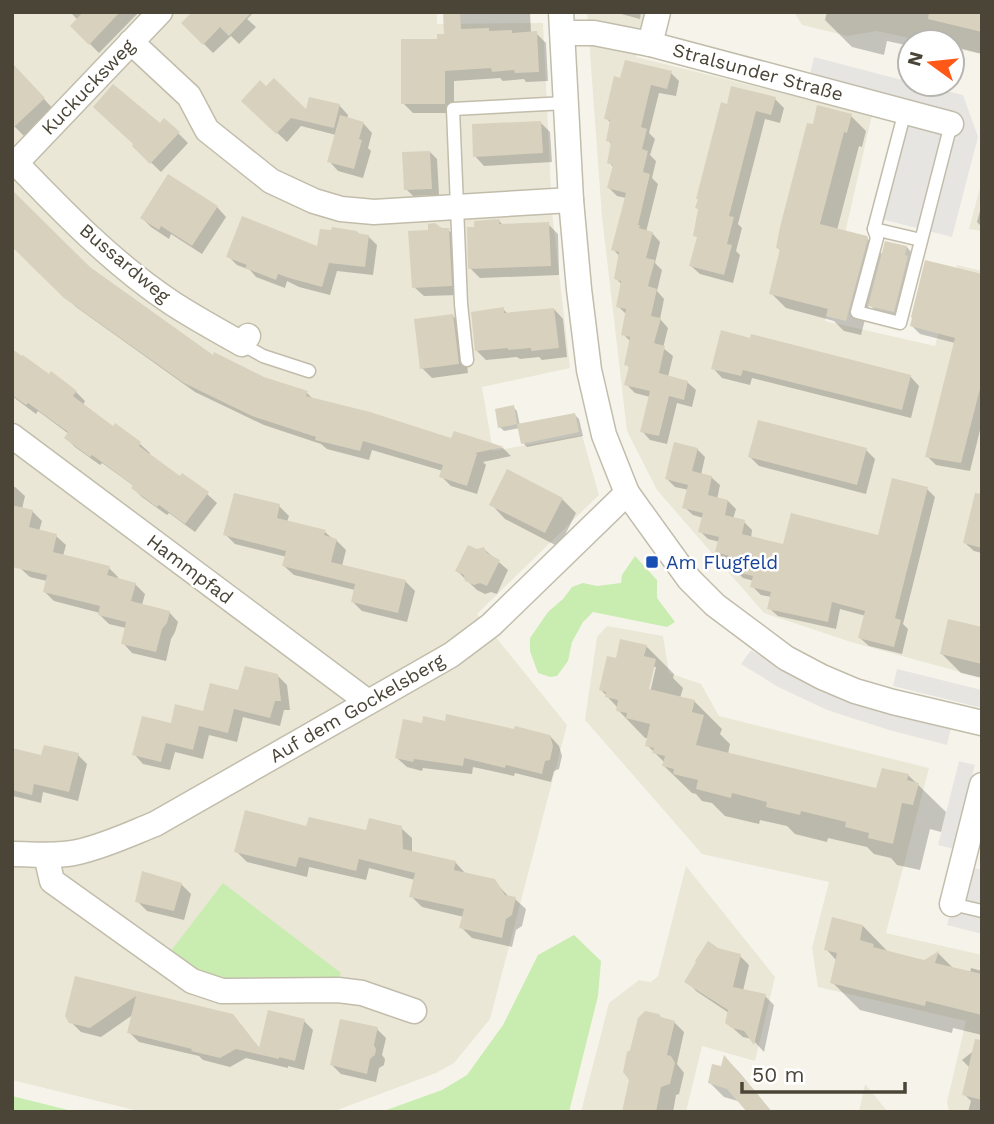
<svg xmlns="http://www.w3.org/2000/svg" width="994" height="1124" font-family="'Work Sans',sans-serif">
<style>
.residential{fill:#eae7d7}
.green{fill:#c9ecb0}
.parking{fill:#e7e5e1}
.shadow{fill:#0003;fill-rule:evenodd}
.building{fill:#d8d1be}
.lines{fill:none;stroke-linecap:round;stroke-linejoin:round}
.service-casing{stroke:#c2bdab;stroke-width:15}
.minor-casing{stroke:#c2bdab;stroke-width:27}
.service{stroke:#fff;stroke-width:12}
.minor{stroke:#fff;stroke-width:24}
.transit-dot{fill:#1a4fb4;stroke:#fff;stroke-width:2.5}
.labels{text-anchor:middle;dominant-baseline:central;stroke-width:5;stroke-linejoin:round;paint-order:stroke}
.street-label{font-size:19px;fill:#4a4537;stroke:#fff}
.transit-label{font-size:19px;fill:#164399;stroke:#fff;text-anchor:start}
</style>
<rect width="100%" height="100%" fill="#f6f4ea"/>
<g class="residential">
<path d="M 12,12 L 437,12 L 437,24 L 543,23 L 552,212 L 570,368 L 482,387 L 493,451 L 582,435 L 599,495 L 477,614 L 567,725 L 490,1019 L 454,1063 L 436,1073 L 332,1112 L 142,1112 L 12,1080 Z"/>
<path d="M 587,12 L 645,12 L 636,57 L 872,115 L 825,321 L 935,346 L 957,265 L 982,271 L 982,678 L 851,642 L 764,613 L 657,490 L 627,431 L 602,217 Z"/>
<path d="M 794,12 L 982,12 L 982,54 L 952,48 L 952,42 L 927,42 L 877,31 L 848,36 L 802,25 Z"/>
<path d="M 982,180 L 982,231 L 969,229 Z"/>
<path d="M 607,626 L 663,636 L 669,673 L 701,684 L 719,716 L 929,768 L 886,933 L 982,955 L 982,1112 L 949,1112 L 947,1102 L 966,1021 L 818,987 L 812,948 L 829,882 L 702,854 L 585,720 L 597,637 Z"/>
<path d="M 686,866 L 775,977 L 755,1061 L 702,1046 L 686,1112 L 581,1112 L 609,1003 L 639,980 L 651,982 L 658,976 Z"/>
<path d="M 865,1084 L 888,1112 L 859,1112 Z"/>
</g>
<g class="green">
<path d="M 635,556 L 657,580 L 657,598 L 675,622 L 667,627 L 593,612 L 583,622 L 572,642 L 568,661 L 557,676 L 550,677 L 538,673 L 530,651 L 530,638 L 548,612 L 563,599 L 572,587 L 583,583 L 597,586 L 621,583 L 622,575 Z"/>
<path d="M 223,883 L 341,973 L 338,980 L 247,977 L 241,984 L 224,985 L 167,956 Z"/>
<path d="M 574,935 L 601,961 L 598,996 L 569,1112 L 381,1112 L 442,1090 L 467,1075 L 503,1025 L 538,955 Z"/>
<path d="M 12,1096 L 76,1112 L 12,1112 Z"/>
</g>
<g class="parking">
<path d="M 814,57 L 910,82 L 910,84 L 919,84 L 963,95 L 978,137 L 952,237 L 881,219 L 911,101 L 810,75 Z"/>
<path d="M 751,650 L 785,672 L 834,696 L 893,714 L 951,728 L 947,745 L 889,730 L 827,710 L 778,687 L 741,664 Z"/>
<path d="M 897,669 L 982,690 L 982,708 L 893,686 Z"/>
<path d="M 959,761 L 975,765 L 954,849 L 938,845 Z"/>
<path d="M 970,867 L 982,870 L 982,934 L 947,925 L 951,910 Z"/>
</g>
<g class="shadow">
<path d="M 74,12 L 135,12 L 137,14 L 99,53 L 72,26 L 78,20 L 72,14 Z"/>
<path d="M 250,12 L 252,14 L 247,19 L 256,27 L 239,44 L 231,36 L 213,53 L 183,23 Z"/>
<path d="M 445,12 L 530,12 L 531,33 L 536,33 L 546,43 L 548,81 L 526,82 L 524,79 L 503,81 L 500,78 L 454,81 L 454,113 L 413,113 L 403,103 L 439,40 L 446,36 Z"/>
<path d="M 614,12 L 641,12 L 640,19 Z"/>
<path d="M 827,12 L 982,12 L 982,54 L 955,47 L 954,53 L 952,53 L 952,42 L 910,42 L 910,46 L 887,41 L 884,55 L 852,47 L 825,20 Z"/>
<path d="M 671,73 L 679,81 L 676,96 L 659,93 L 649,133 L 655,139 L 650,155 L 656,161 L 652,178 L 658,184 L 646,232 L 652,233 L 660,242 L 655,263 L 662,270 L 657,291 L 664,299 L 660,319 L 668,328 L 663,348 L 673,356 L 668,377 L 687,382 L 696,390 L 692,407 L 677,403 L 667,444 L 650,440 L 642,431 L 650,397 L 635,393 L 626,384 L 630,368 L 626,364 L 631,342 L 623,334 L 627,315 L 618,306 L 622,285 L 616,278 L 620,257 L 613,249 L 626,198 L 617,196 L 609,188 L 614,168 L 609,162 L 612,145 L 608,140 L 611,123 L 606,118 L 622,80 Z"/>
<path d="M 24,77 L 55,111 L 26,138 L 12,124 Z"/>
<path d="M 775,99 L 784,108 L 780,123 L 765,119 L 738,224 L 742,228 L 736,251 L 740,255 L 733,283 L 700,274 L 691,266 L 698,238 L 695,235 L 728,106 Z"/>
<path d="M 339,105 L 348,115 L 347,119 L 363,123 L 372,133 L 368,148 L 371,151 L 363,178 L 338,171 L 329,161 L 336,135 L 301,126 L 287,142 L 253,110 L 307,112 Z"/>
<path d="M 851,116 L 866,131 L 862,147 L 859,146 L 837,230 L 866,237 L 883,255 L 907,247 L 911,252 L 909,259 L 912,262 L 898,316 L 874,309 L 869,304 L 861,335 L 844,331 L 834,321 L 786,308 L 771,293 L 781,251 L 778,248 L 814,126 Z"/>
<path d="M 541,123 L 550,132 L 552,162 L 484,166 L 475,156 Z"/>
<path d="M 178,133 L 188,143 L 161,172 L 134,146 Z"/>
<path d="M 430,152 L 437,159 L 439,195 L 413,196 L 406,189 Z"/>
<path d="M 982,204 L 982,227 L 977,222 Z"/>
<path d="M 217,207 L 226,217 L 202,254 L 171,234 L 169,239 L 151,227 L 142,218 Z"/>
<path d="M 499,221 L 503,225 L 548,224 L 558,234 L 559,275 L 480,278 L 470,268 Z"/>
<path d="M 441,230 L 448,230 L 458,239 L 460,295 L 424,296 L 414,287 Z"/>
<path d="M 357,232 L 360,235 L 368,236 L 377,245 L 373,275 L 337,271 L 330,295 L 299,287 L 287,281 L 285,288 L 256,277 L 250,270 L 237,265 L 228,256 L 319,249 Z"/>
<path d="M 12,245 L 88,268 L 213,357 L 264,379 L 307,393 L 314,400 L 453,440 L 455,433 L 503,448 L 511,456 L 483,462 L 486,465 L 477,494 L 451,486 L 441,476 L 443,471 L 372,450 L 369,460 L 327,449 L 321,444 L 264,425 L 195,392 L 76,307 Z"/>
<path d="M 982,274 L 982,422 L 970,471 L 936,465 L 927,456 L 955,343 L 920,334 L 912,326 Z"/>
<path d="M 503,309 L 508,314 L 554,309 L 563,319 L 567,357 L 542,360 L 539,357 L 520,359 L 517,357 L 486,360 L 477,351 Z"/>
<path d="M 453,316 L 462,325 L 468,373 L 432,378 L 422,368 Z"/>
<path d="M 751,340 L 910,376 L 919,386 L 911,418 L 752,378 L 750,385 L 722,378 L 713,368 Z"/>
<path d="M 12,352 L 76,392 L 85,401 L 83,405 L 114,428 L 115,426 L 140,444 L 150,453 L 149,455 L 180,478 L 207,494 L 217,503 L 195,532 L 169,513 L 167,515 L 142,497 L 133,488 L 134,486 L 102,463 L 100,465 L 75,447 L 66,438 L 69,434 L 38,411 L 36,414 L 12,396 Z"/>
<path d="M 513,407 L 517,411 L 520,426 L 575,415 L 579,419 L 583,436 L 527,447 L 523,443 L 520,428 L 504,431 L 500,427 Z"/>
<path d="M 697,449 L 705,457 L 701,475 L 711,477 L 720,485 L 717,499 L 728,501 L 736,509 L 733,519 L 744,522 L 752,530 L 751,538 L 784,546 L 879,537 L 927,489 L 935,497 L 903,624 L 908,629 L 902,654 L 869,646 L 860,638 L 866,616 L 840,609 L 836,629 L 778,616 L 769,608 L 772,597 L 761,595 L 752,586 L 754,581 L 743,578 L 735,570 L 736,563 L 725,560 L 717,552 L 720,542 L 708,539 L 700,531 L 703,518 L 693,515 L 684,507 L 689,490 L 675,487 L 667,479 Z"/>
<path d="M 866,450 L 875,459 L 866,494 L 759,466 L 750,457 Z"/>
<path d="M 12,486 L 15,487 L 25,496 L 22,509 L 32,511 L 42,521 L 39,531 L 56,536 L 66,545 L 63,556 L 109,568 L 118,577 L 118,580 L 135,584 L 145,594 L 142,605 L 169,612 L 178,622 L 175,632 L 171,639 L 166,661 L 132,653 L 123,643 L 126,628 L 109,624 L 100,615 L 100,613 L 54,601 L 45,592 L 47,581 L 30,577 L 20,568 L 12,552 Z"/>
<path d="M 562,499 L 576,513 L 559,547 L 505,519 L 491,504 Z"/>
<path d="M 279,506 L 289,516 L 287,522 L 325,532 L 333,539 L 336,540 L 346,550 L 342,566 L 405,581 L 415,591 L 407,622 L 362,611 L 353,602 L 355,590 L 294,575 L 284,566 L 287,557 L 235,544 L 225,534 Z"/>
<path d="M 982,511 L 982,553 L 974,551 L 965,543 Z"/>
<path d="M 484,549 L 508,570 L 497,594 L 491,592 L 485,594 L 477,590 L 457,571 L 477,550 Z"/>
<path d="M 982,629 L 982,678 L 961,673 L 942,654 Z"/>
<path d="M 621,641 L 647,647 L 674,674 L 673,678 L 683,688 L 680,698 L 694,701 L 722,729 L 720,734 L 730,744 L 728,754 L 878,791 L 908,775 L 946,812 L 941,832 L 930,829 L 920,870 L 897,865 L 891,858 L 874,854 L 867,847 L 828,838 L 827,842 L 795,834 L 787,826 L 760,820 L 759,824 L 725,816 L 712,803 L 702,801 L 696,794 L 692,793 L 664,766 L 665,763 L 647,745 L 648,738 L 645,738 L 618,710 L 618,708 L 601,690 L 617,660 ZM 652,667 L 656,667 L 649,697 L 645,697 Z"/>
<path d="M 277,675 L 287,685 L 290,710 L 284,710 L 280,726 L 243,717 L 237,742 L 209,735 L 203,759 L 175,752 L 170,770 L 143,764 L 134,754 L 172,725 L 205,713 Z"/>
<path d="M 423,725 L 550,736 L 559,746 L 562,756 L 559,769 L 554,771 L 551,782 L 515,773 L 514,776 L 473,767 L 472,774 L 423,768 L 422,771 L 407,767 L 397,758 Z"/>
<path d="M 78,755 L 87,764 L 78,801 L 43,792 L 41,803 L 13,796 L 12,798 L 12,759 Z"/>
<path d="M 308,828 L 367,833 L 401,828 L 412,838 L 412,853 L 455,862 L 465,873 L 494,881 L 509,897 L 515,899 L 526,909 L 522,926 L 516,930 L 512,947 L 472,938 L 461,927 L 464,917 L 422,907 L 411,896 L 415,880 L 369,868 L 366,880 L 309,867 L 307,877 L 247,862 L 236,851 Z"/>
<path d="M 181,884 L 191,894 L 184,920 L 147,911 L 137,901 Z"/>
<path d="M 863,926 L 889,953 L 924,961 L 938,953 L 954,969 L 970,973 L 971,968 L 982,971 L 982,1035 L 953,1028 L 952,1033 L 860,1010 L 832,982 L 837,961 L 826,949 Z"/>
<path d="M 717,950 L 740,956 L 749,965 L 743,991 L 765,996 L 774,1005 L 764,1052 L 752,1039 L 743,1037 L 727,1023 L 729,1013 L 696,991 L 687,981 Z"/>
<path d="M 76,978 L 232,1016 L 242,1026 L 260,1049 L 304,1021 L 313,1030 L 304,1070 L 288,1066 L 288,1068 L 246,1058 L 230,1067 L 203,1060 L 199,1056 L 139,1042 L 129,1032 L 134,1014 L 101,1037 L 81,1032 L 71,1022 Z"/>
<path d="M 662,1019 L 674,1022 L 684,1032 L 677,1064 L 684,1073 L 679,1094 L 676,1095 L 673,1112 L 624,1112 Z"/>
<path d="M 377,1029 L 386,1038 L 382,1055 L 385,1059 L 384,1065 L 379,1068 L 376,1082 L 341,1074 L 331,1064 Z"/>
<path d="M 982,1038 L 982,1112 L 968,1112 L 971,1101 L 964,1094 L 970,1068 L 962,1060 L 980,1046 Z"/>
<path d="M 725,1058 L 739,1072 L 772,1112 L 749,1112 L 741,1102 L 724,1097 L 710,1083 L 723,1068 Z"/>
</g>
<g class="building">
<path d="M 83,12 L 120,12 L 89,45 L 70,26 Z"/>
<path d="M 192,12 L 252,12 L 229,36 L 220,27 L 203,45 L 181,23 Z"/>
<path d="M 443,12 L 460,12 L 461,29 L 489,28 L 489,31 L 512,30 L 512,33 L 537,31 L 539,72 L 515,73 L 514,70 L 492,72 L 491,68 L 445,71 L 445,104 L 401,104 L 401,39 L 437,39 L 437,34 L 444,34 Z"/>
<path d="M 929,12 L 982,12 L 982,32 L 928,19 Z"/>
<path d="M 625,60 L 672,71 L 667,89 L 651,85 L 641,127 L 647,129 L 642,149 L 648,151 L 643,172 L 650,174 L 638,225 L 640,225 L 639,228 L 653,232 L 646,258 L 655,260 L 648,286 L 657,289 L 651,316 L 661,318 L 654,343 L 665,346 L 659,373 L 688,381 L 684,400 L 669,396 L 659,436 L 640,432 L 650,391 L 624,385 L 629,366 L 624,365 L 630,337 L 621,335 L 626,309 L 616,307 L 621,281 L 614,279 L 619,252 L 611,250 L 626,193 L 607,188 L 613,165 L 607,163 L 611,142 L 606,141 L 610,120 L 604,119 L 614,76 L 620,78 Z"/>
<path d="M 12,63 L 45,98 L 12,129 Z"/>
<path d="M 274,78 L 306,109 L 309,97 L 340,104 L 334,128 L 291,118 L 276,134 L 241,101 L 260,80 L 266,86 Z"/>
<path d="M 113,84 L 160,123 L 164,118 L 180,132 L 150,164 L 132,146 L 133,144 L 93,107 Z"/>
<path d="M 731,86 L 776,97 L 771,115 L 756,111 L 729,216 L 734,217 L 727,244 L 732,245 L 724,275 L 689,266 L 697,237 L 693,236 L 698,209 L 695,208 L 698,199 L 696,199 L 721,102 L 727,104 Z"/>
<path d="M 817,105 L 852,114 L 847,133 L 844,132 L 820,224 L 867,236 L 868,238 L 846,321 L 826,316 L 828,309 L 769,294 L 780,249 L 776,248 L 780,227 L 807,123 L 813,124 Z"/>
<path d="M 340,115 L 364,122 L 359,139 L 362,140 L 354,169 L 327,162 Z"/>
<path d="M 541,121 L 543,153 L 473,157 L 472,124 Z"/>
<path d="M 430,151 L 432,189 L 404,190 L 402,152 Z"/>
<path d="M 168,174 L 218,206 L 192,246 L 161,226 L 159,230 L 140,218 Z"/>
<path d="M 12,190 L 90,267 L 213,355 L 214,352 L 264,377 L 308,391 L 306,396 L 370,412 L 451,438 L 454,431 L 504,447 L 475,453 L 477,454 L 467,486 L 439,477 L 443,465 L 363,441 L 360,451 L 315,440 L 316,437 L 252,416 L 184,383 L 64,298 L 12,247 Z"/>
<path d="M 242,216 L 317,246 L 320,229 L 331,230 L 332,227 L 357,231 L 357,233 L 369,235 L 365,267 L 329,263 L 322,287 L 289,278 L 278,274 L 276,280 L 245,268 L 247,265 L 226,257 Z"/>
<path d="M 500,219 L 499,224 L 549,222 L 551,266 L 468,269 L 467,227 L 474,227 L 474,221 Z"/>
<path d="M 435,223 L 442,228 L 449,228 L 452,286 L 412,288 L 408,231 L 428,230 L 428,224 Z"/>
<path d="M 885,241 L 907,246 L 905,255 L 908,256 L 894,312 L 868,306 Z"/>
<path d="M 925,260 L 982,274 L 982,381 L 961,463 L 925,457 L 955,338 L 910,326 L 912,318 L 911,317 Z"/>
<path d="M 504,307 L 504,313 L 554,308 L 559,348 L 531,351 L 531,348 L 508,350 L 508,348 L 475,351 L 471,312 Z"/>
<path d="M 453,314 L 459,364 L 420,369 L 414,319 Z"/>
<path d="M 721,330 L 750,338 L 751,334 L 911,375 L 902,410 L 743,370 L 741,376 L 711,369 Z"/>
<path d="M 12,349 L 22,356 L 23,355 L 49,374 L 51,371 L 77,391 L 73,396 L 113,426 L 115,423 L 141,442 L 139,446 L 180,476 L 182,473 L 209,492 L 185,524 L 159,505 L 157,507 L 131,488 L 133,485 L 92,455 L 90,457 L 64,438 L 68,432 L 28,403 L 26,405 L 12,395 Z"/>
<path d="M 514,405 L 517,424 L 498,428 L 495,409 Z"/>
<path d="M 575,413 L 579,432 L 521,444 L 517,424 Z"/>
<path d="M 758,420 L 867,448 L 857,485 L 748,457 Z"/>
<path d="M 674,442 L 698,448 L 692,471 L 712,476 L 708,495 L 728,500 L 725,515 L 745,520 L 742,534 L 783,544 L 791,513 L 878,535 L 892,478 L 928,487 L 895,618 L 901,620 L 894,647 L 858,638 L 865,611 L 832,602 L 828,622 L 767,609 L 771,592 L 750,587 L 753,576 L 733,571 L 736,558 L 715,552 L 719,537 L 698,532 L 703,513 L 682,508 L 688,485 L 665,479 Z"/>
<path d="M 507,469 L 563,498 L 545,533 L 489,505 Z"/>
<path d="M 234,493 L 280,504 L 277,518 L 326,530 L 324,535 L 337,539 L 331,562 L 406,580 L 398,613 L 351,602 L 355,584 L 282,566 L 286,551 L 223,535 Z"/>
<path d="M 975,493 L 982,494 L 982,548 L 963,543 Z"/>
<path d="M 12,505 L 33,510 L 29,527 L 57,534 L 53,552 L 110,566 L 107,575 L 136,583 L 131,601 L 170,611 L 167,623 L 162,629 L 156,652 L 121,644 L 126,622 L 98,615 L 100,606 L 43,592 L 47,575 L 12,567 Z"/>
<path d="M 468,545 L 477,549 L 484,547 L 487,553 L 500,560 L 487,586 L 480,583 L 474,585 L 465,581 L 464,575 L 455,571 Z"/>
<path d="M 948,619 L 982,627 L 982,664 L 940,654 Z"/>
<path d="M 620,639 L 647,645 L 644,656 L 656,659 L 649,689 L 695,700 L 692,712 L 704,715 L 696,745 L 876,788 L 882,768 L 909,774 L 907,780 L 919,783 L 913,805 L 902,803 L 893,844 L 868,838 L 869,833 L 845,827 L 846,822 L 801,811 L 800,815 L 766,807 L 767,802 L 732,793 L 731,798 L 696,789 L 698,780 L 673,774 L 674,769 L 662,766 L 665,756 L 652,753 L 654,748 L 645,746 L 650,724 L 626,718 L 627,713 L 616,711 L 618,700 L 605,697 L 606,692 L 599,690 L 607,656 L 616,658 Z"/>
<path d="M 245,666 L 278,674 L 281,701 L 275,701 L 270,718 L 234,709 L 228,733 L 199,726 L 193,750 L 166,743 L 161,762 L 132,755 L 142,716 L 171,723 L 175,704 L 203,711 L 210,683 L 238,690 Z"/>
<path d="M 446,714 L 514,729 L 515,726 L 550,735 L 553,746 L 550,760 L 545,761 L 542,774 L 506,765 L 505,768 L 464,758 L 463,766 L 414,759 L 413,762 L 395,758 L 403,719 L 422,723 L 423,716 L 445,721 Z"/>
<path d="M 44,745 L 79,753 L 69,792 L 34,784 L 32,795 L 12,790 L 12,748 L 41,755 Z"/>
<path d="M 245,810 L 306,826 L 309,817 L 366,830 L 369,818 L 402,826 L 403,849 L 456,861 L 454,870 L 495,879 L 505,895 L 516,897 L 512,915 L 506,919 L 502,938 L 459,928 L 464,909 L 409,897 L 415,873 L 359,859 L 356,871 L 299,857 L 296,867 L 234,852 Z"/>
<path d="M 142,871 L 182,883 L 174,911 L 135,902 Z"/>
<path d="M 832,917 L 863,925 L 860,940 L 874,944 L 873,947 L 924,960 L 939,951 L 935,963 L 982,974 L 982,1015 L 926,1001 L 925,1006 L 830,983 L 837,953 L 824,950 Z"/>
<path d="M 708,941 L 718,948 L 741,954 L 733,987 L 766,994 L 754,1045 L 744,1031 L 732,1028 L 725,1023 L 728,1010 L 684,982 L 696,962 L 695,961 Z"/>
<path d="M 75,976 L 233,1014 L 259,1048 L 268,1010 L 305,1019 L 295,1061 L 279,1057 L 279,1059 L 236,1049 L 220,1058 L 191,1051 L 192,1049 L 127,1033 L 136,996 L 90,1028 L 69,1023 L 65,1016 Z"/>
<path d="M 645,1011 L 659,1014 L 661,1017 L 675,1021 L 667,1055 L 671,1056 L 675,1063 L 670,1084 L 661,1087 L 656,1112 L 622,1112 L 629,1080 L 623,1072 L 627,1052 L 630,1050 L 638,1018 Z"/>
<path d="M 340,1019 L 378,1027 L 374,1045 L 376,1049 L 375,1055 L 370,1059 L 367,1074 L 330,1065 Z"/>
<path d="M 975,1039 L 982,1040 L 982,1100 L 962,1095 Z"/>
<path d="M 724,1055 L 772,1112 L 747,1112 L 727,1089 L 708,1083 L 712,1064 L 721,1066 Z"/>
</g>
<g class="lines">
<g class="service-casing">
<g id="service">
<path d="M 905,111 L 874,229 L 877,238 L 857,312 L 900,323 L 951,124"/>
<path d="M 874,229 L 921,240"/>
<path d="M 242,344 L 263,356 L 309,371"/>
<path d="M 467,360 L 461,304 L 453,109 L 566,103"/>
<path d="M 952,904 L 982,911"/>
</g>
</g>
<g class="minor-casing">
<g id="minor">
<path d="M 561,12 L 571,200 L 579,289 L 589,370 L 604,435 L 627,493 L 689,579 L 715,605 L 786,658 L 822,677 L 855,691 L 893,702 L 982,723"/>
<path d="M 563,33 L 594,33 L 650,44 L 951,124"/>
<path d="M 131,42 L 189,96 L 207,130 L 271,181 L 314,201 L 341,209 L 374,212 L 571,200"/>
<path d="M 650,44 L 658,12"/>
<path d="M 12,159 C 61,210 113,264 172,303 C 195,318 219,331 242,344 L 248,336"/>
<path d="M 16,163 L 160,12"/>
<path d="M 12,436 L 368,702"/>
<path d="M 12,854 C 34,854 57,857 78,852 C 105,846 130,834 155,824 L 451,655 L 491,625 L 627,493"/>
<path d="M 46,855 L 52,881 L 192,981 L 222,991 L 338,990 L 362,993 L 414,1011"/>
<path d="M 952,904 L 982,785"/>
</g>
</g>
<use href="#service" class="service"/>
<use href="#minor" class="minor"/>
</g>
<rect class="transit-dot" x="645" y="555" width="14" height="14" rx="3.5"/>
<g class="labels">
<g class="street-label">
<text transform="translate(758 72) rotate(15)">Stralsunder Straße</text>
<text transform="translate(88 87) rotate(-46)">Kuckucksweg</text>
<text transform="translate(125 263) rotate(40)">Bussardweg</text>
<text transform="translate(190 569) rotate(37)">Hammpfad</text>
<text transform="translate(357 708) rotate(-30)">Auf dem Gockelsberg</text>
</g>
<g class="transit-label">
<text x="666" y="562">Am Flugfeld</text>
</g>
</g>
<rect width="994" height="1124" fill="none" stroke="#4a4537" stroke-width="28"/>
<g transform="translate(931 63) rotate(285)"><circle r="33" fill="#ffffff" stroke="#b7b5af" stroke-width="2"/>
<path d="M0-5L12 26L0 18L-12 26Z" fill="#ff5817"/>
<text y="-10" font-size="19" font-weight="bold" text-anchor="middle" fill="#4a4537">N</text>
</g>
<path d="M742 1082v10h163v-10" fill="none" stroke="#4a4537" stroke-width="3.5"/>
<text x="752" y="1082" font-size="21" fill="#4a4537" stroke="#ffffff" stroke-width="5" paint-order="stroke">50 m</text>
</svg>
